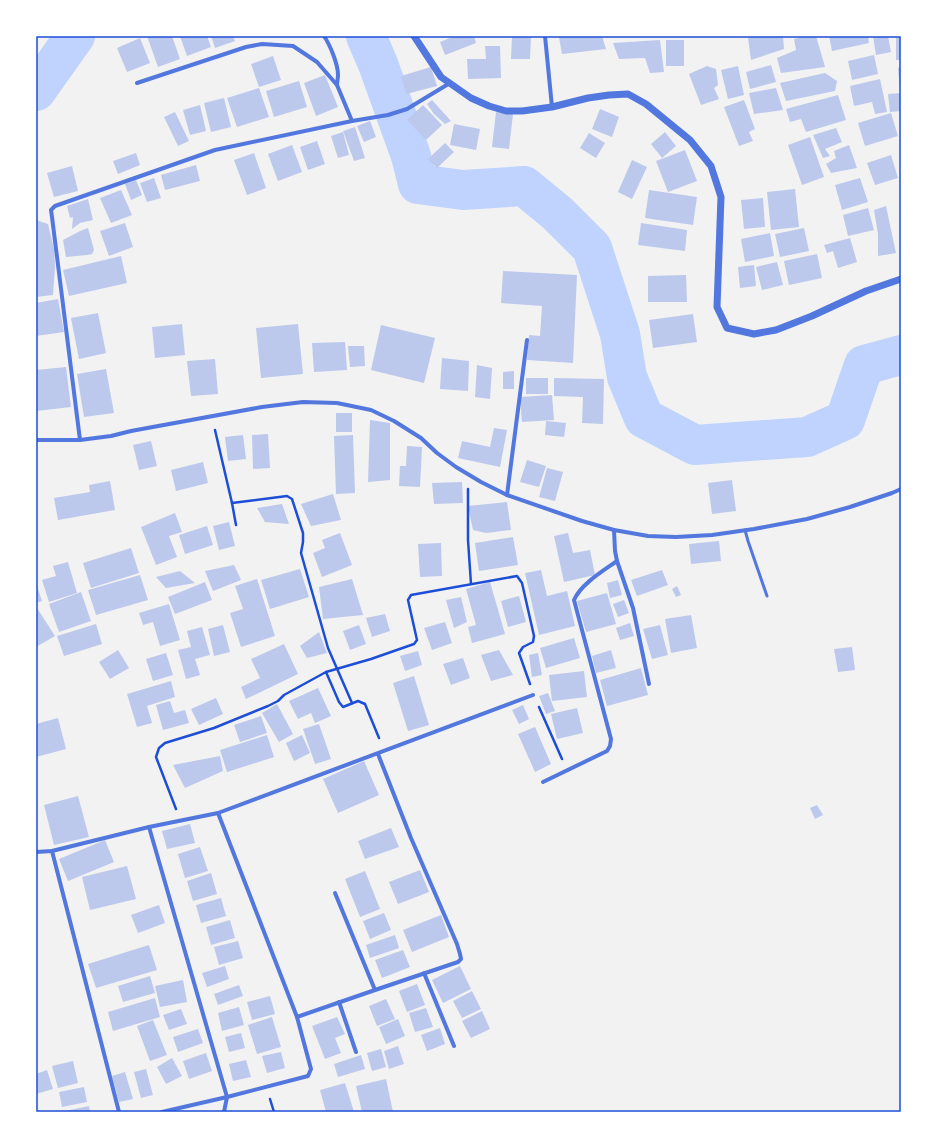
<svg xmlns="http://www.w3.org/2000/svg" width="937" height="1148" font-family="'Roboto Condensed',sans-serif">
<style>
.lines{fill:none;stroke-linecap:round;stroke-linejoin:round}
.river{stroke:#bfd3fe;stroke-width:40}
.building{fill:#bdc9ec}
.path{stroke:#1d4ed8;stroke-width:2.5}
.service{stroke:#5277de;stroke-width:3}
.minor{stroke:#5277de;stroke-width:4}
.tertiary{stroke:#5277de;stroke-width:7}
.neatline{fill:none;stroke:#1d4ed8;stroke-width:1.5}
</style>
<rect width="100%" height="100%" fill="#f2f2f2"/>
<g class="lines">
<g class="river">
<path d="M 366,36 L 378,64 L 411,156 L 418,184 L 463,190 L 524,186 L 557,213 L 592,248 L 620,334 L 627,377 L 644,418 L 695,445 L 807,437 L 845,420 L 864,365 L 901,355"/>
<path d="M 36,91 L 75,36"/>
</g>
</g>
<g class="building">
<path d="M 148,36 L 172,36 L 180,59 L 158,67 L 147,36 Z"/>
<path d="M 180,36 L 207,36 L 211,47 L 187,56 Z"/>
<path d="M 211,36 L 233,36 L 235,41 L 215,48 Z"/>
<path d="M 455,36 L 474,36 L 476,43 L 445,55 L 440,42 Z"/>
<path d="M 512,36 L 531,36 L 530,59 L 511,59 Z"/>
<path d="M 577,36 L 602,36 L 606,49 L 562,54 L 559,37 Z"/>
<path d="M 755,36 L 783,36 L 784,49 L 751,60 L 748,38 Z"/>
<path d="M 807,36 L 816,36 L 825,67 L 781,73 L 777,58 L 796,50 L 794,39 Z"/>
<path d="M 829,36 L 868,36 L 869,43 L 832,51 Z"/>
<path d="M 873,36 L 888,36 L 891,52 L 876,55 Z"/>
<rect x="896" y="36" width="5" height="24"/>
<path d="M 140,38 L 150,63 L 127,72 L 117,48 Z"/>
<path d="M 660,40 L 664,72 L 650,73 L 645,58 L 619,59 L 613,43 Z"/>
<rect x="666" y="40" width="18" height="26"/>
<path d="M 485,46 L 500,46 L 501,78 L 468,79 L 467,59 L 486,59 Z"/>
<path d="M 874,55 L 878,74 L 852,80 L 848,61 Z"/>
<path d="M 273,56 L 281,80 L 259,87 L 251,64 Z"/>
<path d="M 771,65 L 776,82 L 750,89 L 746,72 Z"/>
<path d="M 707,66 L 716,69 L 718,85 L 714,88 L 719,99 L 701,105 L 689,74 Z"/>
<path d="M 738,66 L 744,95 L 728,99 L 721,70 Z"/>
<path d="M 431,67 L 437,86 L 406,94 L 401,76 Z"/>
<path d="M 901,67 L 901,91 L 900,91 L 898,68 Z"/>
<path d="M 825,73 L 837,81 L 835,91 L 786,101 L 780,83 Z"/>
<path d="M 325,75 L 338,107 L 316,116 L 304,83 Z"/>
<path d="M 880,79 L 887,112 L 875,114 L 872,102 L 854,106 L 850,86 Z"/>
<path d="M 299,81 L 307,107 L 274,117 L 266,91 Z"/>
<path d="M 259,88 L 269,117 L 237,127 L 227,98 Z"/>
<path d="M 776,88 L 783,110 L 754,114 L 749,93 Z"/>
<path d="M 901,93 L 901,111 L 890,112 L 888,94 Z"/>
<path d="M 838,95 L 846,120 L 806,132 L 801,119 L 790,122 L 786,109 Z"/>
<path d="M 224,98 L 231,127 L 211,132 L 204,103 Z"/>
<path d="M 432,100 L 451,121 L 445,124 L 434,114 L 427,104 Z"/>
<path d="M 744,100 L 755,129 L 749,132 L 753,141 L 739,146 L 724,107 Z"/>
<path d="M 200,105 L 206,131 L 190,135 L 183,110 Z"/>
<path d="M 423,105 L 442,125 L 426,140 L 407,120 Z"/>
<path d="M 600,109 L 619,117 L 612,137 L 592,129 Z"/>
<path d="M 175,112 L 189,141 L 178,146 L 164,117 Z"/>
<path d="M 496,112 L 513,114 L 509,149 L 492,147 Z"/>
<path d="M 891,113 L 898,136 L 865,146 L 858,123 Z"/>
<path d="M 370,121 L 376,137 L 364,142 L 357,126 Z"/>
<path d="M 454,124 L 480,129 L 476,150 L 450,145 Z"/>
<path d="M 355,127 L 365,158 L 354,161 L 343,131 Z"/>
<path d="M 836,128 L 842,142 L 825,149 L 830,156 L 823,158 L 813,135 Z"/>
<path d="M 343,132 L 349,155 L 338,158 L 331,136 Z"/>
<path d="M 665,132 L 676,146 L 662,158 L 651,144 Z"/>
<path d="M 589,133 L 605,143 L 596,158 L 580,148 Z"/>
<path d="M 810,137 L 824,177 L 802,185 L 788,145 Z"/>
<path d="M 317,141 L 325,164 L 308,170 L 300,147 Z"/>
<path d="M 445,143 L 454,152 L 437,168 L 428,159 Z"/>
<path d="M 292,145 L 302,172 L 278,181 L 268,154 Z"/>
<path d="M 849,145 L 857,168 L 831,173 L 826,164 L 836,158 L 834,151 Z"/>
<path d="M 685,150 L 697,181 L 668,192 L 656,161 Z"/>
<path d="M 136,153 L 140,165 L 118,174 L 113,161 Z"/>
<path d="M 254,153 L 266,188 L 247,195 L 234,160 Z"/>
<path d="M 891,155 L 898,178 L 875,185 L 867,163 Z"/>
<path d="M 632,160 L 647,167 L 632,199 L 618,192 Z"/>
<path d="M 196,165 L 200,181 L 165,190 L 161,175 Z"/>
<path d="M 72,166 L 78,191 L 54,197 L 47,173 Z"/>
<path d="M 154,178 L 161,198 L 147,202 L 140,183 Z"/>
<path d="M 860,178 L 868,202 L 842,210 L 835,185 Z"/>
<path d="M 136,180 L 142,195 L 131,200 L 125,184 Z"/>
<path d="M 795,189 L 799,227 L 771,230 L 767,192 Z"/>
<path d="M 121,190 L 132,215 L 111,223 L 100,198 Z"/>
<path d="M 649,190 L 697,197 L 693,225 L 645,218 Z"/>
<path d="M 763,198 L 765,227 L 744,229 L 741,200 Z"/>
<path d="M 88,199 L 93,220 L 80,223 L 72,229 L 73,217 L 70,218 L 67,206 Z"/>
<path d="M 886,206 L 896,253 L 878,256 L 878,234 L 874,210 Z"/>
<path d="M 868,208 L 874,230 L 848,236 L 843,215 Z"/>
<path d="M 36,220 L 48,224 L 54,249 L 55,267 L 53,295 L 36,297 Z"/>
<path d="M 125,223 L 133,247 L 109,256 L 100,231 Z"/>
<path d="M 641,223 L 687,230 L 685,251 L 638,245 Z"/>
<path d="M 88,228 L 94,250 L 92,254 L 87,255 L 66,257 L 63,240 L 80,231 Z"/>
<path d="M 804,228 L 809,251 L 780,257 L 775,234 Z"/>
<path d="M 770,233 L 774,256 L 745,262 L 741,239 Z"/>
<path d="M 850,238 L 857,262 L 838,268 L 833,251 L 827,253 L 824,245 Z"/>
<path d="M 817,254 L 822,278 L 789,285 L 784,261 Z"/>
<path d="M 121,256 L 127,283 L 69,296 L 63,270 Z"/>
<path d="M 777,262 L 783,285 L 762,290 L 756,267 Z"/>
<path d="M 754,265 L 756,286 L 740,288 L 738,267 Z"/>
<path d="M 503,271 L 577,275 L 573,363 L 527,360 L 529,335 L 540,336 L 542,306 L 501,303 Z"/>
<path d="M 686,275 L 687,302 L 648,302 L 648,276 Z"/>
<path d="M 58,299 L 64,332 L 36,336 L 36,303 Z"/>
<path d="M 98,313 L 106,353 L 79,359 L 71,318 Z"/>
<path d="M 693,314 L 697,342 L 653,348 L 649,320 Z"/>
<path d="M 182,324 L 185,355 L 155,358 L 152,327 Z"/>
<path d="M 298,324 L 303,374 L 261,378 L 256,328 Z"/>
<path d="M 381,325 L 435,338 L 424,383 L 371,370 Z"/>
<path d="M 345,342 L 347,370 L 314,372 L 312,343 Z"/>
<path d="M 348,346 L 364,346 L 365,366 L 350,367 Z"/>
<path d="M 442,358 L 469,361 L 468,391 L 440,389 Z"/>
<path d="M 215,359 L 218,394 L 191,396 L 187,361 Z"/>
<path d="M 477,365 L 492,368 L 490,399 L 475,397 Z"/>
<path d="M 66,367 L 71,407 L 36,411 L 36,370 Z"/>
<path d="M 106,369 L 114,413 L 84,417 L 77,374 Z"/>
<path d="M 514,371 L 514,389 L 503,389 L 503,372 Z"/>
<rect x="526" y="378" width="22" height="16"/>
<path d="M 554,378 L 604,379 L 603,424 L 582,423 L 583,397 L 554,396 Z"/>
<path d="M 552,395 L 554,420 L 522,422 L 520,397 Z"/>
<rect x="336" y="413" width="16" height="19"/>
<path d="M 370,420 L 390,423 L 390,480 L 368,482 Z"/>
<path d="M 546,421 L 566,423 L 564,437 L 545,435 Z"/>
<path d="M 494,428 L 507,430 L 500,467 L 458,458 L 462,441 L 490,447 Z"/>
<path d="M 268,434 L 270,468 L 253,469 L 252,435 Z"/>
<path d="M 243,435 L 246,459 L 228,461 L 225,437 Z"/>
<path d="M 353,435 L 355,493 L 336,494 L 334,436 Z"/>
<path d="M 151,441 L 157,466 L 139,470 L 133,445 Z"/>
<path d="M 407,446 L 422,447 L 420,487 L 399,486 L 400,466 L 406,466 Z"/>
<path d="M 527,460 L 546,466 L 539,487 L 520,482 Z"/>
<path d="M 203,462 L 208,483 L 176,491 L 171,470 Z"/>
<path d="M 547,468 L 563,472 L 555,501 L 539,497 Z"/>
<path d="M 732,480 L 736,511 L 712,514 L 708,483 Z"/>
<path d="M 110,481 L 115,510 L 58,520 L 54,498 L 90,492 L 89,485 Z"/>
<path d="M 462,482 L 463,503 L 434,504 L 432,483 Z"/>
<path d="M 333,494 L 341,520 L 311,526 L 301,504 Z"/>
<path d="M 507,502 L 511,530 L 486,533 L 473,530 L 468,506 Z"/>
<path d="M 282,504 L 289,524 L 265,522 L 257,508 Z"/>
<path d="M 175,513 L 182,532 L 169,536 L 177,557 L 156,565 L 141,527 Z"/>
<path d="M 229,522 L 235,546 L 219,550 L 213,526 Z"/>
<path d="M 207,526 L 213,545 L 185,554 L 179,535 Z"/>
<path d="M 340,533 L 352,565 L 322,577 L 313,553 L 325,548 L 322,540 Z"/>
<path d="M 568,533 L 573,553 L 590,550 L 595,575 L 564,582 L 554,536 Z"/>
<path d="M 513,537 L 518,565 L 479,571 L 475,543 Z"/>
<path d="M 719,541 L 721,561 L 691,564 L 689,544 Z"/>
<path d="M 441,543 L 442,576 L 420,577 L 418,544 Z"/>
<path d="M 131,548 L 139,573 L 91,588 L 83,563 Z"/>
<path d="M 68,562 L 77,593 L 49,602 L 42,580 L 56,576 L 53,566 Z"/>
<path d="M 234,565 L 241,580 L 213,591 L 205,571 Z"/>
<path d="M 300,569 L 309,597 L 270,609 L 261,580 Z"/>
<path d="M 541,570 L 547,596 L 567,591 L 575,626 L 539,635 L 525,573 Z"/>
<path d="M 662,570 L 668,585 L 637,596 L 631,580 Z"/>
<path d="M 180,571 L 195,583 L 166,588 L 156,577 Z"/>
<path d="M 140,575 L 148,600 L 96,615 L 88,590 Z"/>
<path d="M 257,579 L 275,636 L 241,647 L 230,613 L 243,609 L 235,586 Z"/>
<path d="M 352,579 L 363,615 L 323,619 L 319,587 Z"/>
<path d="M 618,580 L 622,595 L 610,598 L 607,583 Z"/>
<path d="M 205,582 L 212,600 L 175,614 L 168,597 Z"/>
<path d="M 490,582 L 505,634 L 472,643 L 468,627 L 476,625 L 466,589 Z"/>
<path d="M 36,583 L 42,601 L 36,603 Z"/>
<path d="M 677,586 L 681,595 L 676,597 L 672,589 Z"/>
<path d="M 81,592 L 91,621 L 59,632 L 49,604 Z"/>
<path d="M 607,593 L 616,624 L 586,632 L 577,601 Z"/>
<path d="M 519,596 L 526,622 L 508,627 L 501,601 Z"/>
<path d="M 461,597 L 467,622 L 454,628 L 446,600 Z"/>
<path d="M 624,600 L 629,613 L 618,617 L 613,604 Z"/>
<path d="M 169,604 L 180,640 L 160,646 L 153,622 L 143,625 L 139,613 Z"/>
<path d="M 37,608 L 55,636 L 36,647 L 36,609 Z"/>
<path d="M 385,614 L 390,631 L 372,637 L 366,618 Z"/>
<path d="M 691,615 L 697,648 L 671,653 L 665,619 Z"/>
<path d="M 445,622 L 452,643 L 432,650 L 424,628 Z"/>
<path d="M 630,623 L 634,636 L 620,640 L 616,628 Z"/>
<path d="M 96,624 L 102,644 L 64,656 L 57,636 Z"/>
<path d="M 223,625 L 230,652 L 214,656 L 208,629 Z"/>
<path d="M 359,625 L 366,644 L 350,650 L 343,631 Z"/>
<path d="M 660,625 L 668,655 L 652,659 L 643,629 Z"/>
<path d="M 202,627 L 210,655 L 195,659 L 200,675 L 186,679 L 178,650 L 191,647 L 187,631 Z"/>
<path d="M 319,632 L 327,653 L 307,658 L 300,646 Z"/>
<path d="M 574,638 L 580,658 L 546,668 L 540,648 Z"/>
<path d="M 284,644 L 298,674 L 246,699 L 241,687 L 260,678 L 251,659 Z"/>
<path d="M 852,647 L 855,670 L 838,672 L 834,649 Z"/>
<path d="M 118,650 L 129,668 L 110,679 L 99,662 Z"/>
<path d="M 499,650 L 513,675 L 491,681 L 481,655 Z"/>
<path d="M 611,650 L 616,668 L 596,673 L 592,656 Z"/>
<path d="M 418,651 L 422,665 L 405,671 L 400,656 Z"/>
<path d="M 166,653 L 173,675 L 153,681 L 146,659 Z"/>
<path d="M 538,653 L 542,675 L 532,677 L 529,655 Z"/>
<path d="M 463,658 L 470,678 L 451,685 L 443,664 Z"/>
<path d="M 641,668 L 648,695 L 607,706 L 600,680 Z"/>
<path d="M 584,671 L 587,697 L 552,701 L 549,675 Z"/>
<path d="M 414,676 L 429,725 L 408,731 L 393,683 Z"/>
<path d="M 171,681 L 175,697 L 147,706 L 152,723 L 137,727 L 127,694 Z"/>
<path d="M 318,688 L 331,716 L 315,723 L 311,713 L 298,719 L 289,701 Z"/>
<path d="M 548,693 L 555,711 L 546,714 L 539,696 Z"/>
<path d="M 216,698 L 223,714 L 199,725 L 191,709 Z"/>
<path d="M 170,701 L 174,713 L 185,710 L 189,723 L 163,730 L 156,705 Z"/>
<path d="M 277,704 L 293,734 L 279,742 L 262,713 Z"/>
<path d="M 523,705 L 529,719 L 519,724 L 512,710 Z"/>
<path d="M 577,708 L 583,733 L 557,739 L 551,714 Z"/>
<path d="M 261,716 L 267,733 L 240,742 L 234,725 Z"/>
<path d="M 58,718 L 66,749 L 36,757 L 36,724 Z"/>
<path d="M 319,724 L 331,759 L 315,764 L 303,729 Z"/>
<path d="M 535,727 L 551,764 L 535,772 L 518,734 Z"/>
<path d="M 267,735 L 274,757 L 227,772 L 220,750 Z"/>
<path d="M 302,735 L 310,753 L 294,761 L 286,743 Z"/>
<path d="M 220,756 L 223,771 L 185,788 L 173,765 Z"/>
<path d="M 364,761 L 379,795 L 338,813 L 323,779 Z"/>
<path d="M 78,796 L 89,837 L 54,845 L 44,805 Z"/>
<path d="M 817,805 L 823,815 L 815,819 L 810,808 Z"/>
<path d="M 190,824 L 195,843 L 167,849 L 162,831 Z"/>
<path d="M 391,828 L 399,847 L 365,859 L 358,841 Z"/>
<path d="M 105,840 L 114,862 L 68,881 L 59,859 Z"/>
<path d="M 200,847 L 208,871 L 185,878 L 178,854 Z"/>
<path d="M 127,866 L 136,899 L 90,910 L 82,877 Z"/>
<path d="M 420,870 L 429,892 L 398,904 L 389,882 Z"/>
<path d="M 365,871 L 380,909 L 360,917 L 345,879 Z"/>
<path d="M 211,873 L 217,894 L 193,901 L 187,881 Z"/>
<path d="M 221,898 L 226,916 L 201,923 L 196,905 Z"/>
<path d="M 159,905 L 165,923 L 138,933 L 131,915 Z"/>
<path d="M 384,913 L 391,930 L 370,939 L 363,921 Z"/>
<path d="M 441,915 L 449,937 L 412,952 L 403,930 Z"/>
<path d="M 230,920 L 235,938 L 211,945 L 206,927 Z"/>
<path d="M 395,935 L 399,948 L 370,958 L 366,945 Z"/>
<path d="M 238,941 L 243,958 L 219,965 L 214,947 Z"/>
<path d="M 149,945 L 157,970 L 96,988 L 88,964 Z"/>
<path d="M 403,950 L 410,967 L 382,978 L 375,960 Z"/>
<path d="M 225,966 L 229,979 L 207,987 L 202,973 Z"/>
<path d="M 460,966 L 471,989 L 443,1003 L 432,980 Z"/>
<path d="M 150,976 L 155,993 L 123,1002 L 118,986 Z"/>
<path d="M 183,980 L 187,1002 L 160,1007 L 155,986 Z"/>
<path d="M 417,984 L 425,1005 L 407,1012 L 399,991 Z"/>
<path d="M 239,985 L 243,996 L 218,1005 L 214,994 Z"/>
<path d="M 472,991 L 481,1009 L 462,1018 L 453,1001 Z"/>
<path d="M 270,996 L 275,1014 L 252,1020 L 247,1002 Z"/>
<path d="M 155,998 L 160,1017 L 113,1031 L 108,1012 Z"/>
<path d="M 386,999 L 395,1019 L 377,1026 L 369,1006 Z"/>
<path d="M 239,1007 L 244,1025 L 222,1031 L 218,1013 Z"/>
<path d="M 426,1008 L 433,1027 L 415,1032 L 409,1013 Z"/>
<path d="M 181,1009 L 187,1024 L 169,1030 L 163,1015 Z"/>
<path d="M 482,1011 L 490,1029 L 471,1038 L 462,1021 Z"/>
<path d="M 272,1017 L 281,1047 L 257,1054 L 248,1025 Z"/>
<path d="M 337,1017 L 345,1034 L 335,1038 L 341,1053 L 325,1059 L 312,1026 Z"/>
<path d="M 398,1019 L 405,1036 L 386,1044 L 379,1027 Z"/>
<path d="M 153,1020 L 167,1055 L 150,1061 L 137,1026 Z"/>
<path d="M 440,1028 L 445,1044 L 427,1051 L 421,1035 Z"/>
<path d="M 198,1029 L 203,1043 L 178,1052 L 173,1037 Z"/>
<path d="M 241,1033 L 245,1048 L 229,1052 L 225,1037 Z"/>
<path d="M 398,1046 L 404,1064 L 389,1069 L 384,1051 Z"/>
<path d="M 381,1049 L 386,1067 L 372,1071 L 367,1053 Z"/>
<path d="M 281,1052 L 285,1068 L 267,1073 L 262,1056 Z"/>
<path d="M 206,1053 L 212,1071 L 189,1079 L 183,1061 Z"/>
<path d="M 361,1055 L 365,1069 L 338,1077 L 334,1064 Z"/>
<path d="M 172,1058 L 182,1076 L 166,1084 L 157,1067 Z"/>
<path d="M 246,1060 L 251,1077 L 233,1081 L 229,1064 Z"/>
<path d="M 73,1061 L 78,1083 L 58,1088 L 52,1066 Z"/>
<path d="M 146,1069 L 153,1095 L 141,1098 L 134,1072 Z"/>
<path d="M 47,1070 L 53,1089 L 36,1094 L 36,1074 Z"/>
<path d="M 125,1072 L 133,1099 L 119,1102 L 112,1076 Z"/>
<path d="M 386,1079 L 393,1112 L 362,1112 L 356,1086 Z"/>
<path d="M 345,1083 L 354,1112 L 326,1112 L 320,1090 Z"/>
<path d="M 84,1087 L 87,1102 L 62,1107 L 59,1092 Z"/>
<path d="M 89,1106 L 90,1112 L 65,1112 L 65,1111 Z"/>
</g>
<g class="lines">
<g class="path">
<path d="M 215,430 L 232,503 L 287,496 L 292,499 L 303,533 L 303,542 L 301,553 L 328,648 L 352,703"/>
<path d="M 468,489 L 468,540 L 471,584"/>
<path d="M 232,503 L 236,525"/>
<path d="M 326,672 L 371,659 L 414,644 L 417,640 L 408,600 L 411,595 L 517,576 L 522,583 L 534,636 L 533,642 L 523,647 L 519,653 L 530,684"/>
<path d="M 539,707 L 562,759"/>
<path d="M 176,809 L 156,757 L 159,748 L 165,743 L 214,728 L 268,706 L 278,701 L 284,695 L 326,672 L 339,702 L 343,707 L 358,701 L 365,704 L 379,738"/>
<path d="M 270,1099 L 274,1112"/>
</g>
<path class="service" d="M 745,530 L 748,541 L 767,596"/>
<g class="minor">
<path d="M 324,36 C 330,45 338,64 338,75 C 338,79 337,82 337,85"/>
<path d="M 545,36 L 552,107"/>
<path d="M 137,83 L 246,47 L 262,44 L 293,46 L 317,62 L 337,85 L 352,121"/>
<path d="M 36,440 L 80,440 L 111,436 L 131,431 L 262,407 L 303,402 L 337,403 L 371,410 L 394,421 L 421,438 L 437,453 L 456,467 L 481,482 L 507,495 L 582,521 L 614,530 L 648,536 L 676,537 L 712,535 L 754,529 L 807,519 L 850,507 L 892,493 L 901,489"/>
<path d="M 80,440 L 52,217 L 51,210 L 55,206 L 215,150 L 352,121 L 388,115 L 407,109 L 450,83"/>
<path d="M 507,495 L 527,340"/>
<path d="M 614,530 L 615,551 L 617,561 L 633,608 L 649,684"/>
<path d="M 543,782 L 607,751 L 610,746 L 611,739 L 574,600 C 581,584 603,571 617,561"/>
<path d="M 218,813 L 297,1017"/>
<path d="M 149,827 L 227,1097 L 162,1112"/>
<path d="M 52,851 L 119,1112"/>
<path d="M 36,852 L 52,851 L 149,827 L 218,813 L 533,695"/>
<path d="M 335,893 L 375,990"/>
<path d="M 424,973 L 454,1046"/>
<path d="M 339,1002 L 356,1052"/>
<path d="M 224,1112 L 227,1097 L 308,1076 L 311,1069 L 297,1017 L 375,990 L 458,962 L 461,959 L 460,954 L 457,944 L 411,838 L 378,754"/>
</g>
<path class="tertiary" d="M 414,36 L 441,77 L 471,98 L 489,106 L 506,111 L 522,111 L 552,107 L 588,98 L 609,95 L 628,94 L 646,104 L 690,140 L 711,166 L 721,197 L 717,307 L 727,328 L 754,334 L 776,330 L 812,316 L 866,291 L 901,279"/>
</g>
<rect width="937" height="1148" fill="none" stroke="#ffffff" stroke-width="74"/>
<rect x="37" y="37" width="863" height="1074" class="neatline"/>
</svg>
